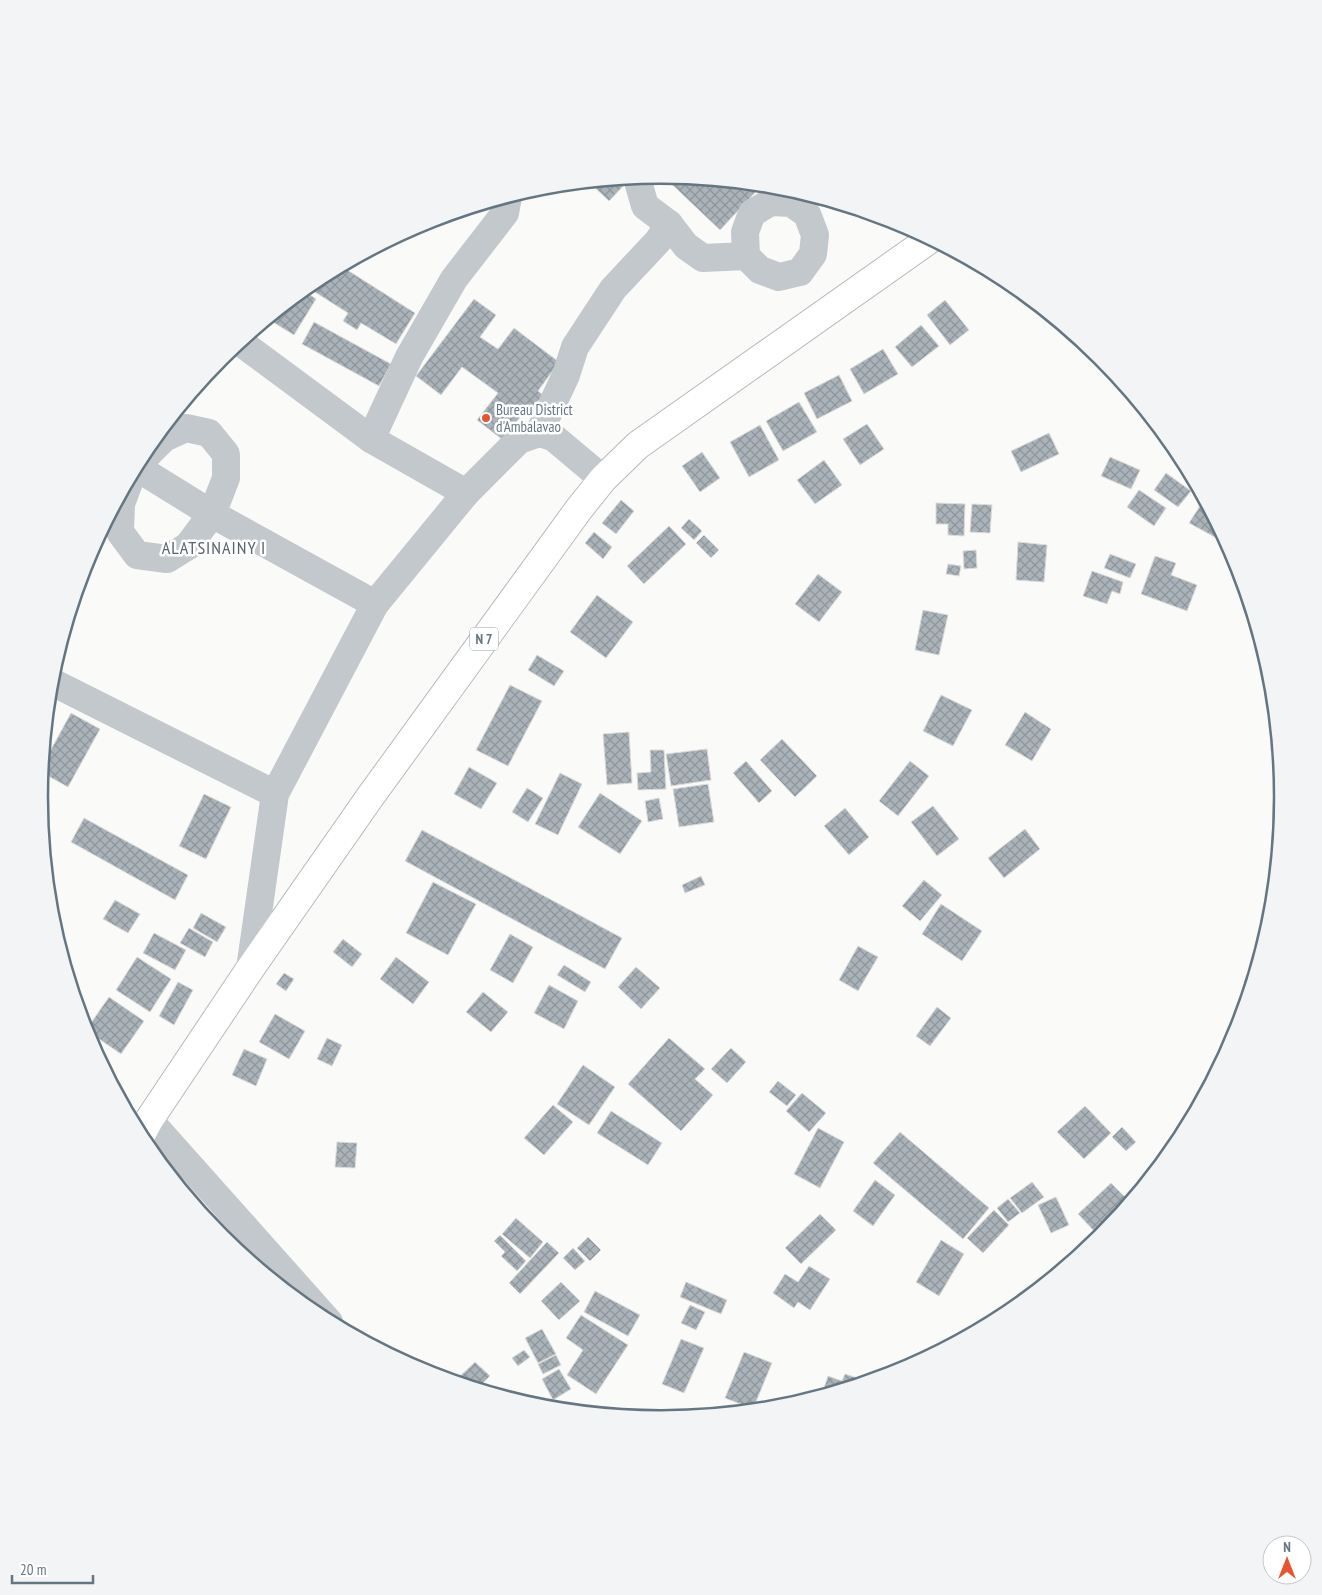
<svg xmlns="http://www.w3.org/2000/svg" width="1322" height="1595" font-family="'PT Sans Narrow',sans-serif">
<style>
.building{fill:url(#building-cross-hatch);stroke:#dcdcda}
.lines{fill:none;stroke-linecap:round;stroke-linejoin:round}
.major-casing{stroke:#b5babe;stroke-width:30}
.minor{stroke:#c3c8cc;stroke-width:28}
.major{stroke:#fff;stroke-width:28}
.poi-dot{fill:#e4572e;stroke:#fff;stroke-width:2}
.labels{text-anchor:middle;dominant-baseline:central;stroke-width:5;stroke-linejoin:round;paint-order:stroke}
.shield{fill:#fff;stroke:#939fa8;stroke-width:1}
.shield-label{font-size:14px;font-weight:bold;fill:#657683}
.poi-label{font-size:15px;fill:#657683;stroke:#fff;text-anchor:start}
.quarter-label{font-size:18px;letter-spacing:1px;fill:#57646e;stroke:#fff}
.rim{fill:none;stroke:#657683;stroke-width:2.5}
</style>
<defs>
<pattern id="building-cross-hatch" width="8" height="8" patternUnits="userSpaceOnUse" patternTransform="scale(1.25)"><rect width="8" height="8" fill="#aab3b9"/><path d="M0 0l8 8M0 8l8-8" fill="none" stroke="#8e969c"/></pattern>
</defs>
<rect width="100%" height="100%" fill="#fafaf8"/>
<g class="building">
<path d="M 662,175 L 762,185 L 720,230 Z"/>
<path d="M 622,179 L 626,183 L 609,201 L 589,182 Z"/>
<path d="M 341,266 L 415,313 L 396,344 L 361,323 L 357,330 L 343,321 L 348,313 L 307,287 L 316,280 Z"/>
<path d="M 985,269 L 1002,278 L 997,282 Z"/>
<path d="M 303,290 L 316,299 L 294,335 L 268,319 Z"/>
<path d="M 474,299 L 496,315 L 480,337 L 498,349 L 514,328 L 559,362 L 538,391 L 543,395 L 530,412 L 526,409 L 503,440 L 477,420 L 498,393 L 462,367 L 441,395 L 416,376 Z"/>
<path d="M 945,300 L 969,330 L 950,345 L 927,315 Z"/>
<path d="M 314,322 L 391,364 L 379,386 L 302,344 Z"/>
<path d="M 921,325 L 939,346 L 912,367 L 895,347 Z"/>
<path d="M 883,349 L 898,374 L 864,394 L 850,369 Z"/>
<path d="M 839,375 L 852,401 L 817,419 L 804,393 Z"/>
<path d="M 799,402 L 817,432 L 783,451 L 766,421 Z"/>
<path d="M 867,424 L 884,449 L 860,465 L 843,439 Z"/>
<path d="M 760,425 L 779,460 L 749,477 L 730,442 Z"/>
<path d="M 1049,433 L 1059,454 L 1021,472 L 1011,451 Z"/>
<path d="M 702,452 L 720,478 L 700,492 L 682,466 Z"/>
<path d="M 1110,457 L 1140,470 L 1131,489 L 1101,476 Z"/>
<path d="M 824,460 L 842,485 L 815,504 L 797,480 Z"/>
<path d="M 1166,473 L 1191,491 L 1178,507 L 1154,490 Z"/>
<path d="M 1139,490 L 1166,508 L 1154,526 L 1127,507 Z"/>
<path d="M 621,500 L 634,511 L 616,534 L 602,523 Z"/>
<path d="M 936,503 L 965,504 L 964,536 L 948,535 L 948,524 L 936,524 Z"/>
<path d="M 972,504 L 992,505 L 990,533 L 970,532 Z"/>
<path d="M 1200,506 L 1210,512 L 1224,537 L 1222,541 L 1189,523 Z"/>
<path d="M 689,519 L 702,531 L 694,540 L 681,528 Z"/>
<path d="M 669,526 L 686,544 L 644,584 L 627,566 Z"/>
<path d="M 594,532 L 612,547 L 603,559 L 585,543 Z"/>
<path d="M 704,535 L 719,550 L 711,558 L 696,543 Z"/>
<path d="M 1018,542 L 1047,545 L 1044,582 L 1016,580 Z"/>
<path d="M 976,550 L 977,568 L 964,569 L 963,551 Z"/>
<path d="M 1110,554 L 1136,564 L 1130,578 L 1104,568 Z"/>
<path d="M 1155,556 L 1176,563 L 1171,575 L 1197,585 L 1187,611 L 1141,594 Z"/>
<path d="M 948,564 L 961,566 L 959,576 L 946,574 Z"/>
<path d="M 1092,571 L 1123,582 L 1120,594 L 1112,591 L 1107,604 L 1083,596 Z"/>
<path d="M 818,574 L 842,592 L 819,622 L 795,604 Z"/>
<path d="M 597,595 L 633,622 L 606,658 L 570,632 Z"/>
<path d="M 923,610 L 948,615 L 939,655 L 915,650 Z"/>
<path d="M 537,655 L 564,671 L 554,686 L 528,670 Z"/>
<path d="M 510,685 L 542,701 L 508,766 L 476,750 Z"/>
<path d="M 941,695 L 972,710 L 953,746 L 923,731 Z"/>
<path d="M 1025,712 L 1051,729 L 1032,761 L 1005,745 Z"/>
<path d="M 71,713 L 100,729 L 68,787 L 41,772 L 42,766 Z"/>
<path d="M 45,730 L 52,734 L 44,747 Z"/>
<path d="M 629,732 L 632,783 L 607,785 L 603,734 Z"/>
<path d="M 782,739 L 817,776 L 795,797 L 760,760 Z"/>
<path d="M 707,749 L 711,780 L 671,786 L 666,754 Z"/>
<path d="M 650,750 L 664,750 L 666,789 L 638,790 L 637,773 L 651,772 Z"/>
<path d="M 746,761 L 772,791 L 759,803 L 733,773 Z"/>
<path d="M 910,761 L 929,776 L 898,816 L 879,801 Z"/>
<path d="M 469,767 L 497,783 L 481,809 L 454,794 Z"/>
<path d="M 560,773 L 582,784 L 558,835 L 535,824 Z"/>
<path d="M 708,784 L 714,822 L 679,827 L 673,789 Z"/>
<path d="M 527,788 L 543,798 L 528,822 L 512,812 Z"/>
<path d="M 600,793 L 642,821 L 620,854 L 578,827 Z"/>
<path d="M 204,794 L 231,807 L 206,859 L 179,846 Z"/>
<path d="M 659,798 L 663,819 L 648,822 L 645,801 Z"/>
<path d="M 933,806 L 959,839 L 937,856 L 911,822 Z"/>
<path d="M 845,808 L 869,837 L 849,855 L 824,826 Z"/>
<path d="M 84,818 L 188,875 L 175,900 L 71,842 Z"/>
<path d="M 1025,829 L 1040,849 L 1004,878 L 988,858 Z"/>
<path d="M 422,830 L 622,938 L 605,969 L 405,861 Z"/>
<path d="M 701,876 L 705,885 L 685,893 L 682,885 Z"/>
<path d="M 924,880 L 942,895 L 920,921 L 902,906 Z"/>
<path d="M 433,882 L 476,904 L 448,955 L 406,933 Z"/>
<path d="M 115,900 L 140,914 L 128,933 L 103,919 Z"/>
<path d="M 941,904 L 982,931 L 962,961 L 922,934 Z"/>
<path d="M 201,913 L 226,927 L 217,942 L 193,928 Z"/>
<path d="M 189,928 L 213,942 L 205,957 L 180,943 Z"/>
<path d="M 154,933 L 186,950 L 175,970 L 143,953 Z"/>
<path d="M 510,934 L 533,947 L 513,983 L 490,970 Z"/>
<path d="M 343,939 L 362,954 L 352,967 L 333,952 Z"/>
<path d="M 858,946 L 878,957 L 858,991 L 839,980 Z"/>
<path d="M 137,957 L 171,979 L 150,1012 L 116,990 Z"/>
<path d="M 396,957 L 429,982 L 413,1004 L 380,979 Z"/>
<path d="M 564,965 L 591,982 L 585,992 L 557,975 Z"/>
<path d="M 636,967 L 660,988 L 641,1009 L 618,987 Z"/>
<path d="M 284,973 L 294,979 L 286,991 L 276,984 Z"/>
<path d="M 178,982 L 193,990 L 174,1025 L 159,1016 Z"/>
<path d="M 549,985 L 578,1001 L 564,1029 L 534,1013 Z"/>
<path d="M 483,992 L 508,1012 L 491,1032 L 466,1012 Z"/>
<path d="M 109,997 L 144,1021 L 121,1054 L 86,1030 Z"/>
<path d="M 937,1007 L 951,1018 L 930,1046 L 916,1036 Z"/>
<path d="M 275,1014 L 305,1031 L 289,1059 L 259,1042 Z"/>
<path d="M 327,1038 L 342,1045 L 332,1066 L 317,1059 Z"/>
<path d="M 669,1038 L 705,1069 L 695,1079 L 713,1095 L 681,1131 L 628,1084 Z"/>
<path d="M 731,1048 L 746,1062 L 727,1083 L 711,1069 Z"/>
<path d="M 244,1049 L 267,1059 L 256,1086 L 232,1075 Z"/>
<path d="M 583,1065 L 615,1087 L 589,1125 L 557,1104 Z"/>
<path d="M 778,1081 L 796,1095 L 787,1106 L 769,1092 Z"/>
<path d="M 802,1093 L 826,1113 L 809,1132 L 786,1111 Z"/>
<path d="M 553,1105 L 573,1122 L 544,1155 L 524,1138 Z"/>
<path d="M 1085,1106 L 1111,1133 L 1084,1159 L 1057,1132 Z"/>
<path d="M 611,1111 L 662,1143 L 648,1165 L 597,1133 Z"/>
<path d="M 1122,1127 L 1136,1142 L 1126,1151 L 1112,1137 Z"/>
<path d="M 818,1128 L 844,1142 L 820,1188 L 794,1174 Z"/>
<path d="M 900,1132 L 989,1208 L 963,1239 L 873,1163 Z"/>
<path d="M 337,1142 L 357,1143 L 355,1168 L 335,1167 Z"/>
<path d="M 875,1180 L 895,1195 L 873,1226 L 853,1211 Z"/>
<path d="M 1032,1182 L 1044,1197 L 1022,1213 L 1010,1198 Z"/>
<path d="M 1111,1183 L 1129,1201 L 1096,1233 L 1078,1214 Z"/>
<path d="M 1056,1197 L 1069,1225 L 1051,1233 L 1038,1205 Z"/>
<path d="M 1008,1199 L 1020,1213 L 1008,1222 L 997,1208 Z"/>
<path d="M 994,1210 L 1009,1225 L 983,1253 L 967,1238 Z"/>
<path d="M 820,1214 L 836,1230 L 801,1264 L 785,1248 Z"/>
<path d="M 516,1218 L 543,1242 L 530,1258 L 502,1234 Z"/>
<path d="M 500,1235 L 526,1261 L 517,1271 L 501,1256 L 505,1252 L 494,1241 Z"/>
<path d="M 588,1237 L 601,1250 L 590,1261 L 577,1248 Z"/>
<path d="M 941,1240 L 964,1254 L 939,1296 L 916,1282 Z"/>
<path d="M 547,1242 L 559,1253 L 520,1294 L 509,1283 Z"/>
<path d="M 573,1248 L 585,1261 L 575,1270 L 563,1258 Z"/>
<path d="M 809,1266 L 830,1279 L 810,1310 L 798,1302 L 794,1308 L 773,1293 L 785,1274 L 798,1282 Z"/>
<path d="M 561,1282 L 580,1301 L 559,1320 L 541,1301 Z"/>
<path d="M 686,1282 L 727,1300 L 721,1314 L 680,1297 Z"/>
<path d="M 595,1291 L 640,1315 L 628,1336 L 584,1312 Z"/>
<path d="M 690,1305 L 705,1312 L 696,1330 L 681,1323 Z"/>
<path d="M 581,1315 L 628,1345 L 596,1394 L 567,1375 L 583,1350 L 566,1338 Z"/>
<path d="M 542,1329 L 556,1354 L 538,1363 L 525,1338 Z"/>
<path d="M 681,1339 L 704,1348 L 684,1393 L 662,1384 Z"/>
<path d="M 524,1350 L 530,1357 L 518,1366 L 512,1358 Z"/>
<path d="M 744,1352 L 772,1363 L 753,1409 L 725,1398 Z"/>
<path d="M 556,1355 L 561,1365 L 543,1374 L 538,1364 Z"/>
<path d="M 475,1362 L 490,1376 L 477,1389 L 454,1382 Z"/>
<path d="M 559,1369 L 571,1389 L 553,1400 L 542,1379 Z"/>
<path d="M 845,1374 L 867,1381 L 866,1382 L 825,1395 L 822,1394 L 828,1376 L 842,1381 Z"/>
</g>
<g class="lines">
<g class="major-casing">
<path id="major" d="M 140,1137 L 149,1120 L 250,969 L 370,797 L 579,509 L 603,479 L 638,445 L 930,239"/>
</g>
<g class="minor">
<path d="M 669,224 L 686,246 L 703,258 L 746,256 L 760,270 L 779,277 L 800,272 L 813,254 L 815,235 L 807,214 L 791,203 L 771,202 L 752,213 L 745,232 L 746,256"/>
<path d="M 240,342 L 371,439 L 466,493"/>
<path d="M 539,433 L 566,375 L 575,347 L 613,289 L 658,241 L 669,224 L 645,206 L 637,178"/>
<path d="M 371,439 L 409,357 L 454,279 L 505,213 L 508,197"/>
<path d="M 136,467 L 212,514 L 375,604"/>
<path d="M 134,469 L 121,504 L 120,532 L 137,555 L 167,559 L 188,546 L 212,514 L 226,478 L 226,454 L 209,433 L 186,428 L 164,438 L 136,466"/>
<path d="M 50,681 L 275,794"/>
<path d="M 250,969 L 275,794 L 375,604 L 466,493 L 519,440 L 539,433 L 553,437 L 603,479"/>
<path d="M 149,1120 L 329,1322"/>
</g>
<use href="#major" class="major"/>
</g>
<circle class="poi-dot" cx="486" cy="418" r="5"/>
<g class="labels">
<rect class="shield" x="470" y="627.5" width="28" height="23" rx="4"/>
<g class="shield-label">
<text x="484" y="639">N 7</text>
</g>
<g class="poi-label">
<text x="496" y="409">Bureau District<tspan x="496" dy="17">d'Ambalavao</tspan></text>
</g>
<g class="quarter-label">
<text x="214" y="547">ALATSINAINY I</text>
</g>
</g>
<path d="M0 0H1322V1595H0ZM48 797a613 613 0 1 1 1226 0a613 613 0 1 1-1226 0Z" fill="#f3f4f5" fill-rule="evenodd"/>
<path class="rim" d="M48 797a613 613 0 1 1 1226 0a613 613 0 1 1-1226 0Z"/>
<g transform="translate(1287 1560)"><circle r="24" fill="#ffffff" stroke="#c1c8cd"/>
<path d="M0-4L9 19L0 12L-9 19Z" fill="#e4572e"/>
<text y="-8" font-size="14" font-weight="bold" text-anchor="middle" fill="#657683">N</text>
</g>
<path d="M12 1575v8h81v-8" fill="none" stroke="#657683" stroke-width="2.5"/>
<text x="20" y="1575" font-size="15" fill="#657683" stroke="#ffffff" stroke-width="4" paint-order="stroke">20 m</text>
</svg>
